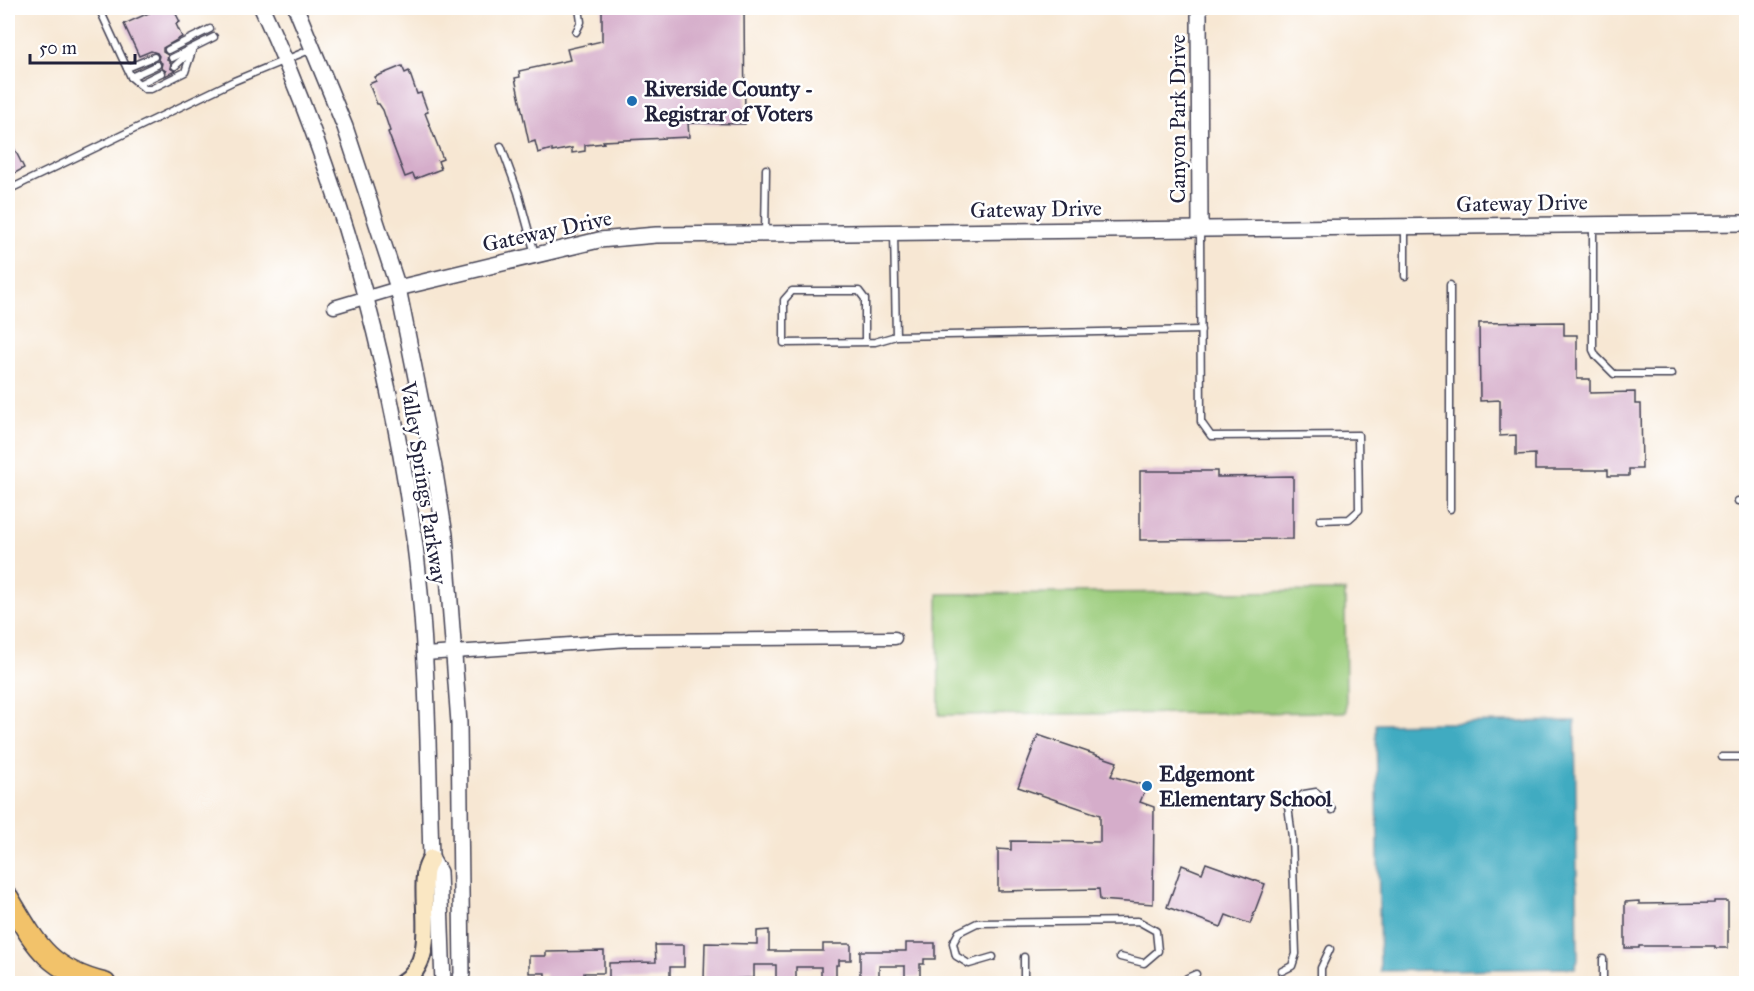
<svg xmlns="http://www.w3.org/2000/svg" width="1754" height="991" font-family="'IM FELL Great Primer',serif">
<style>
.green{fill:#9bcc7c;stroke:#5e775c;stroke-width:1.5}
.water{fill:#41abc1;stroke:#32667e;stroke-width:1.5}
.building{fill:#d5adca}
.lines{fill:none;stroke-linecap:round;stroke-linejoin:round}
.service-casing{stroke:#424052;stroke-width:9}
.minor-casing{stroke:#424052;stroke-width:15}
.tertiary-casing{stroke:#424052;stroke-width:18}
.secondary-casing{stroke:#424052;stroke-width:20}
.motorway-casing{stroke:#424052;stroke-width:24}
.service{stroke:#fff;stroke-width:6}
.minor{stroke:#fff;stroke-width:12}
.tertiary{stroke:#fff;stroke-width:15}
.secondary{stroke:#fae7c3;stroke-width:16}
.motorway{stroke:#f2c26a;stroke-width:21}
.poi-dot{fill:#1f6fb2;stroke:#fff;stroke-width:2}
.labels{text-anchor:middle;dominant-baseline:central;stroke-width:5;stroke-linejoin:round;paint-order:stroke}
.poi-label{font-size:22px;font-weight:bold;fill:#22223b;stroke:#fff;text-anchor:start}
.street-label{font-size:22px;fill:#22223b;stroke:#fff}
</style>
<rect width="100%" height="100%" fill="#fff"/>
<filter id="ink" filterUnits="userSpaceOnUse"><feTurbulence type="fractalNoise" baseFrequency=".0167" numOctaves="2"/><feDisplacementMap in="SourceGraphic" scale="12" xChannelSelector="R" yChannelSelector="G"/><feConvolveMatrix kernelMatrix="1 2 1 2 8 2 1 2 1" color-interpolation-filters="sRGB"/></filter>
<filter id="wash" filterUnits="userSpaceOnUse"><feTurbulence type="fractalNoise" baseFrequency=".008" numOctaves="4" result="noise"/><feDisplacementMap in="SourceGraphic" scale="24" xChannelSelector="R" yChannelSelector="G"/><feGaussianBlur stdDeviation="1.35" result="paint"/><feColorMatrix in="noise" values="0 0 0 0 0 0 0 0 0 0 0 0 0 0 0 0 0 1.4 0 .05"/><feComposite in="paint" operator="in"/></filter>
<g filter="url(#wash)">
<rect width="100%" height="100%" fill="#f7e7d3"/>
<path class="green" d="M 1345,591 L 1346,712 L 939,715 L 938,594 Z"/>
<path class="water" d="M 1575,721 L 1578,959 L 1575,968 L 1380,971 L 1376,724 Z"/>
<g id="blocks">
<g class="building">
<path d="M 160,8 L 163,12 L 173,8 L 180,22 L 176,24 L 182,37 L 163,48 L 163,52 L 168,55 L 167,60 L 171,63 L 170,68 L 175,71 L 165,76 L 166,71 L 161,68 L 162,63 L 158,60 L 159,56 L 157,53 L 151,51 L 139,56 L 124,24 Z"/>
<path d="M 602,8 L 744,8 L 745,124 L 688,123 L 689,137 L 603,141 L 604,143 L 585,145 L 585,151 L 579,152 L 572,153 L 572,148 L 552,152 L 552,149 L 538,153 L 535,141 L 529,143 L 515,78 L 520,77 L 519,71 L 570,60 L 567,49 L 602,41 Z"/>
<path d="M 402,66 L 405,73 L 409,71 L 417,94 L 421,93 L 428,112 L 425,113 L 443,159 L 438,161 L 441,169 L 415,179 L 413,174 L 405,177 L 388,132 L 390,131 L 383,110 L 379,104 L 377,104 L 369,84 L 376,81 L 375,77 Z"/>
<path d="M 8,136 L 24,168 L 8,177 Z"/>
<path d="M 1564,322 L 1564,335 L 1577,335 L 1577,379 L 1590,379 L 1590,393 L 1635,392 L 1635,404 L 1641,404 L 1642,469 L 1629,469 L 1629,476 L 1608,476 L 1608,470 L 1535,470 L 1535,454 L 1516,455 L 1516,435 L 1500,436 L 1500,400 L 1480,401 L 1479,323 Z"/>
<path d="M 1140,471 L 1217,471 L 1217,477 L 1293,476 L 1293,539 L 1140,540 Z"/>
<path d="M 1038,735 L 1117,762 L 1111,776 L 1147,786 L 1140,802 L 1154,807 L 1153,904 L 1100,900 L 1099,889 L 998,891 L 998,849 L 1011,850 L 1011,841 L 1100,842 L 1100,815 L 1018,787 Z"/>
<path d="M 1206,863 L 1265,884 L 1250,924 L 1226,915 L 1221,927 L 1167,907 L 1182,865 L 1202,873 Z"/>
<path d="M 1639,901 L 1639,904 L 1714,903 L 1714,901 L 1728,901 L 1728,948 L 1715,948 L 1715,946 L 1639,946 L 1639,948 L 1625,948 L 1625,902 Z"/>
<path d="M 769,930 L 769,951 L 823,951 L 823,944 L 851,944 L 851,960 L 839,960 L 839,965 L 836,965 L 836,978 L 821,978 L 821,967 L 796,967 L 796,981 L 776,981 L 776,965 L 754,965 L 754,978 L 729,979 L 729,981 L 704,980 L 705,943 L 757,944 L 757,931 Z"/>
<path d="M 906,943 L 935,943 L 935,959 L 924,959 L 924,964 L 920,964 L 920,977 L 905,977 L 905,966 L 879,966 L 879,978 L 860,978 L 860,951 L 906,951 Z"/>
<path d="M 655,945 L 684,945 L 684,967 L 670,967 L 670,979 L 609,982 L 609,963 L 656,962 Z"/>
<path d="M 604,951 L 604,973 L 584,973 L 584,981 L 545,981 L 545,973 L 529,973 L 529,956 L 546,956 L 546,952 Z"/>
</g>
</g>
</g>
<g filter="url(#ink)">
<use href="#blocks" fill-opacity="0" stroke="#424052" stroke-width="1.5"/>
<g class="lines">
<g class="service-casing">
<g id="service">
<path d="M 99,8 L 131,77 L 145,89 L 151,89 L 185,72 L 193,48"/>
<path d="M 576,32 L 581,22 L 579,8"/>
<path d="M 168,50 L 210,29"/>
<path d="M 172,58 L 214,37"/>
<path d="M 175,66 L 190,52"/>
<path d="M 127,68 L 154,57"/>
<path d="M 131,77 L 157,65"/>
<path d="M 139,84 L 161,73"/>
<path d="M 501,146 L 518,192 L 535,254"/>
<path d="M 8,190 L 234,81 L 312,49"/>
<path d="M 1593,225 L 1593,350 L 1596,356 L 1614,374 L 1672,374"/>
<path d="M 1405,228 L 1405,276"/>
<path d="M 1200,230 L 1201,422 L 1211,436 L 1358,435 L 1359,510 L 1349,519 L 1320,520"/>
<path d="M 894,232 L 896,336"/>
<path d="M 765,233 L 766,169"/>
<path d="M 865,342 L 865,299 L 859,291 L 792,291 L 784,300 L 784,343 L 875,342 L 896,336 L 1201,330"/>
<path d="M 1738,501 L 1746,501"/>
<path d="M 1450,509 L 1450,285"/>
<path d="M 1722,757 L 1746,757"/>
<path d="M 993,957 L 969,964 L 956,956 L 953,943 L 959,932 L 977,923 L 1138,921 L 1156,931 L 1158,951 L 1144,963 L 1120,957"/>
<path d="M 1024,957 L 1024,984"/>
<path d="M 1603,959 L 1603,984"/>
<path d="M 1282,971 L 1292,966 L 1296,954 L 1292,837 L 1288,806 L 1304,794 L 1316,792 L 1325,800 L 1332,810"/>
<path d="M 1184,984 L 1187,978 L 1196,974"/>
<path d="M 1321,984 L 1321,968 L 1330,949"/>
</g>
</g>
<g class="minor-casing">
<g id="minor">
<path d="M 334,307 L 398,288"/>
<path d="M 425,654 L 629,640 L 895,638"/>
</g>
</g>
<g class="tertiary-casing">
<g id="tertiary">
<path d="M 262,8 C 339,176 391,362 415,546 C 428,649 428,754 431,858 L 439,872 L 443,984"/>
<path d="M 296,8 L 345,127 L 398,288 L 434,467 L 445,535 L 459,723 L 462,974 L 459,984"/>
<path d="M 1199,8 L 1200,229"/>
<path d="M 398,288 L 599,240 L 656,235 L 1746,223"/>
</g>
</g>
<g class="secondary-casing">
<path id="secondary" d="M 401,984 C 438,960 421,912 425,875 C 425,869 429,863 431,858"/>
</g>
<g class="motorway-casing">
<path id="motorway" d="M 8,898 C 36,945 48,970 105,984"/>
</g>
<use href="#service" class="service"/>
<use href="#minor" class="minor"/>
<use href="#tertiary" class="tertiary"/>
<use href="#secondary" class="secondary"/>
<use href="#motorway" class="motorway"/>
</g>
</g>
<g class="poi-dot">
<circle cx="632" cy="101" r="6"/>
<circle cx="1147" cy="786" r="6"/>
</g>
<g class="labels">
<g class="poi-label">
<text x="644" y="88">Riverside County -<tspan x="644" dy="25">Registrar of Voters</tspan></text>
<text x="1159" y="773">Edgemont<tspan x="1159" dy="25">Elementary School</tspan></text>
</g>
<g class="street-label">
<text transform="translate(1177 119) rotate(-90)">Canyon Park Drive</text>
<text transform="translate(1522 203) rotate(-1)">Gateway Drive</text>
<text transform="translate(1036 209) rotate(-1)">Gateway Drive</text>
<text transform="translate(547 231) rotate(-12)">Gateway Drive</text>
<text transform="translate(424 483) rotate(81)">Valley Springs Parkway</text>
</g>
</g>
<rect width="1754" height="991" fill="none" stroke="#fff" stroke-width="30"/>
<path d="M30 54v9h105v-9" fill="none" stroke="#22223b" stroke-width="3"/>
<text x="39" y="54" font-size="18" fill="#22223b" stroke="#ffffff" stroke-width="4.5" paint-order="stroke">50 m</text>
</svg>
